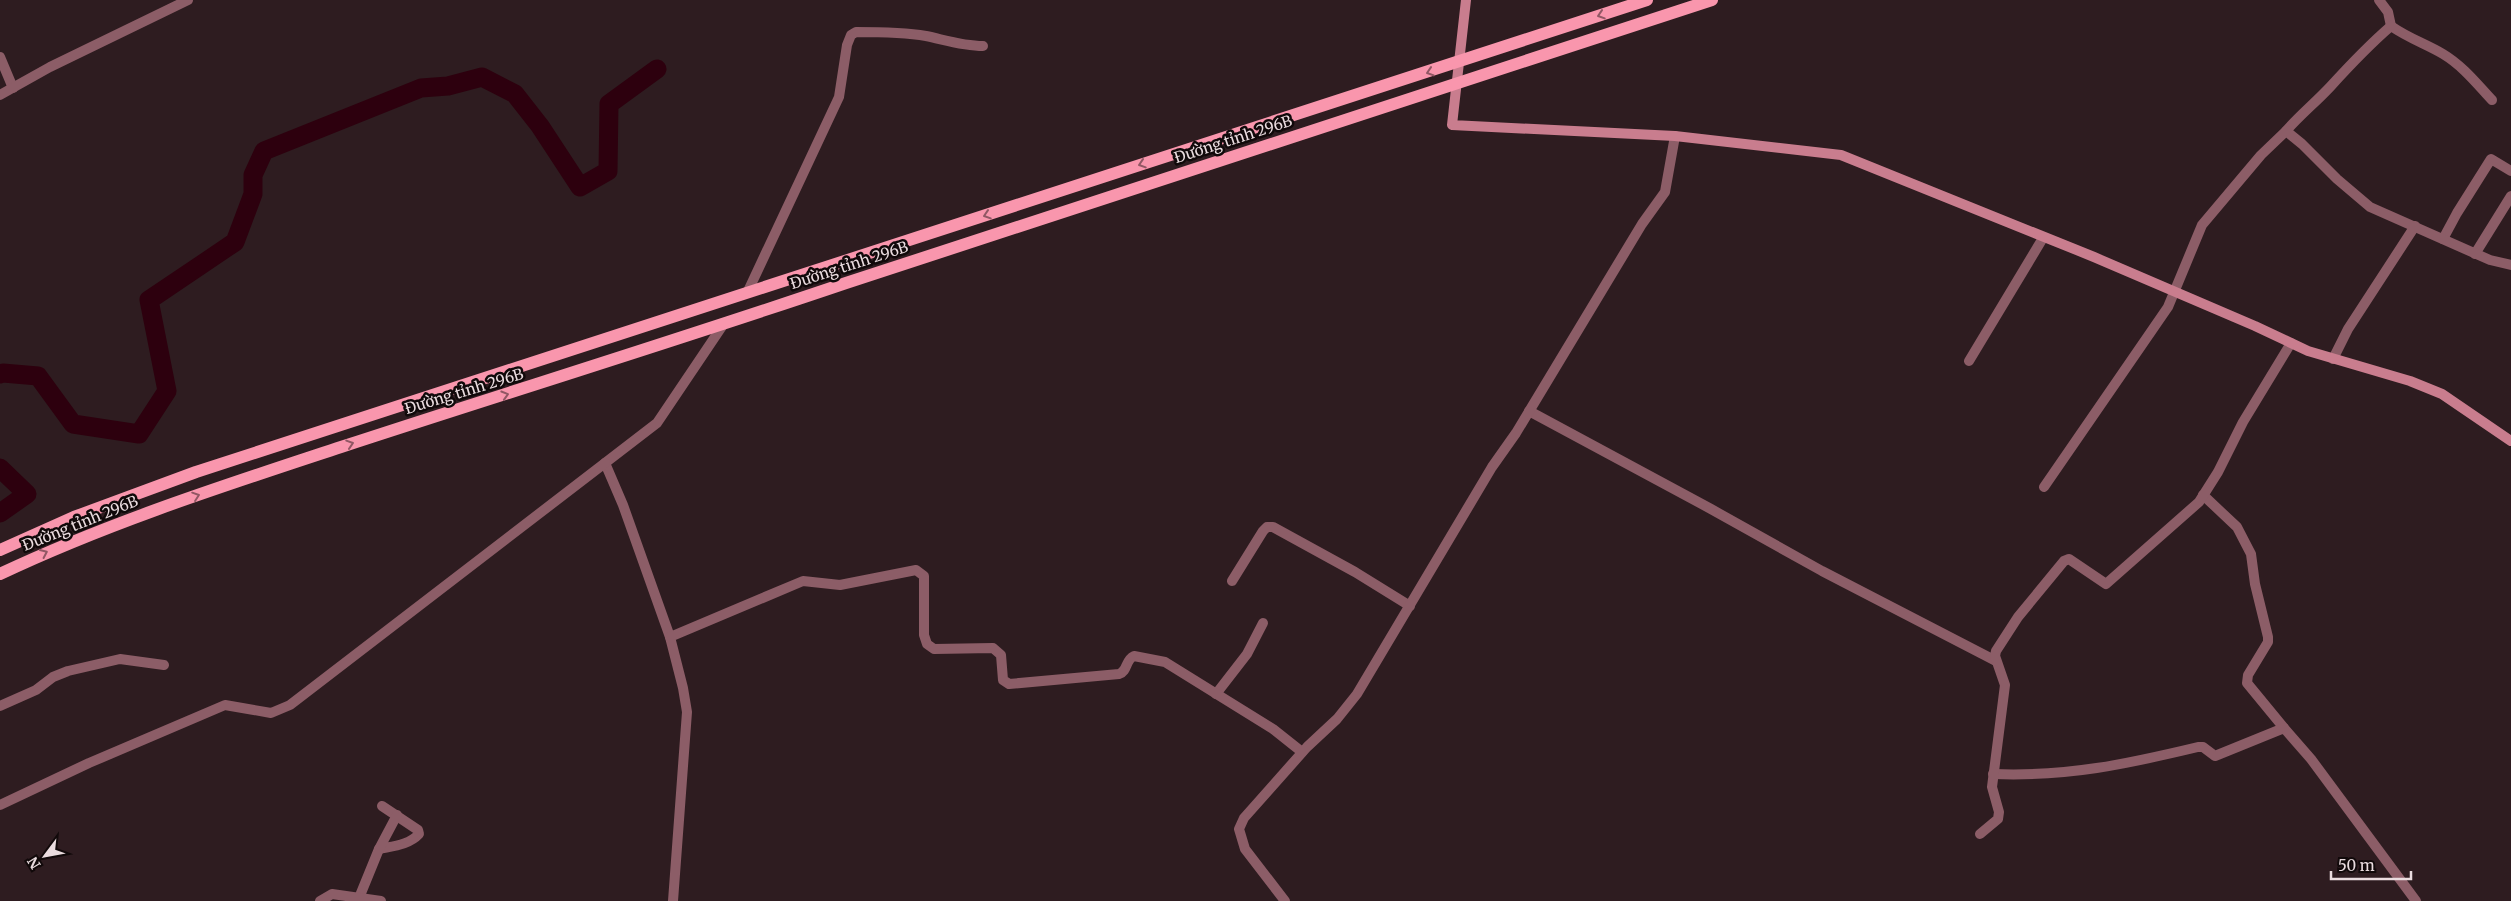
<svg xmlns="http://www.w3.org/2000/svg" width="2511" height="901" font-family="Merriweather,serif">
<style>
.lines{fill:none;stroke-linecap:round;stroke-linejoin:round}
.river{stroke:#2d000e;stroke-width:19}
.street{stroke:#8c5d67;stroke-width:10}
.secondary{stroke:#c97d8e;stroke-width:10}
.primary{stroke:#f996ad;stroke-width:12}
.oneway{stroke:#915764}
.labels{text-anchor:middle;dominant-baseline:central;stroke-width:5;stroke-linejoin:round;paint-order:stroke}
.street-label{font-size:15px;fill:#eadcdf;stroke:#11090a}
</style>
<rect width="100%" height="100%" fill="#2e1c20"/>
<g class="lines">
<g class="river">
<path d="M 0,374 L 3,373 L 38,376 L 73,424 L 139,434 L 167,391 L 149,300 L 235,242 L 253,194 L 253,175 L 264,151 L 421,88 L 448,86 L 482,77 L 515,94 L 540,126 L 580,187 L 608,171 L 609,104 L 657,69"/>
<path d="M 0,468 L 27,494 L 0,513"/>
</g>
<g class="street">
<path d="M 2379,0 L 2388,12 L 2391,26"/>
<path d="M 0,57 L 13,88"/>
<path d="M 0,95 L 50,67 L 188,0"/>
<path d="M 2286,131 C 2300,115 2316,102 2330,87 C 2350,65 2369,45 2391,26 C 2408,38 2426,44 2443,54 C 2463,66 2477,84 2492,100"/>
<path d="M 2443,239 L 2457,213 L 2491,159 L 2511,171"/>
<path d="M 2475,254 L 2511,196"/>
<path d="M 748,291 L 839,97 L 847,45 L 851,35 L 856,32 C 879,32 903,32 926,36 C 945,40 963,46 983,46"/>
<path d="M 2333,359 L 2348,329 L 2415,226"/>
<path d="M 1969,361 L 2043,238"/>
<path d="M 1529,411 L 1711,509 L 1822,571 L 1996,661"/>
<path d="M 2044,487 L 2168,307 L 2202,225 L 2261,155 L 2286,131 L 2302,144 L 2337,179 L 2370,207 L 2490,260 L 2511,265"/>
<path d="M 2203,495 L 2237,527 L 2251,554 L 2255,584 L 2268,637 L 2268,642 L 2248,675 L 2247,683 L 2284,728"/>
<path d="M 1232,581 L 1263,531 L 1267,527 L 1273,527 L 1355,572 L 1410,606"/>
<path d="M 670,637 L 623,505 L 605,463 L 657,423 L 723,325"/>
<path d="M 1216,694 L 1247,654 L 1263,623"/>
<path d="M 0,706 L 36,690 L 53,677 L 68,671 L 120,659 L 164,665"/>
<path d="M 1993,774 C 2067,777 2127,764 2198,747 L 2203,747 L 2215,756 L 2284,728 L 2311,759 L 2416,901"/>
<path d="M 0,805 L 89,763 L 225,705 L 271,713 L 290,705 L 605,463"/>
<path d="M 1980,834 L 1998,819 L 1999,812 L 1992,787 L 2005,685 L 1995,656 L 1996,651 L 2018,617 L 2064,561 L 2069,559 L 2106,584 L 2199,502 L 2218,472 L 2243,422 L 2291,343"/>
<path d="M 379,849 C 393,846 409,845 419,834 L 418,830 L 382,806"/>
<path d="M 359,898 L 379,849 L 397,815"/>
<path d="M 320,901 L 332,894 L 381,901"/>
<path d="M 673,901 L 687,712 L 683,688 L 670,637 L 803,581 L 840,585 L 916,570 L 924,576 L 924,635 L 927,644 L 934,649 L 993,648 L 1001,655 L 1003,680 L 1009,684 L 1119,674 C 1128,671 1125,660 1134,656 L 1165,662 L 1273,729 L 1302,752"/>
<path d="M 1285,901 L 1245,849 L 1239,829 L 1244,818 L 1307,747 L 1337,719 L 1357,694 L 1492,467 L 1516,433 L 1642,224 L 1665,192 L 1675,136"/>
</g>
<path class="secondary" d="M 1466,0 L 1452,125 L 1675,136 L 1841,155 L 2094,257 L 2255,326 L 2308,351 L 2410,381 L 2442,394 L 2511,441"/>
<g class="primary">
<path d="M 0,550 L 74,517 L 196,472 L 1647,0"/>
<path d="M 0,574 C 110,522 226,485 341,447 C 509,392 678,340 846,283 L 1712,0"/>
</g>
</g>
<defs><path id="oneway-chevron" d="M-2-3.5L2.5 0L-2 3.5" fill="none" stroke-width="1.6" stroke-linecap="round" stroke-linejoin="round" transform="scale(1.25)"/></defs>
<g class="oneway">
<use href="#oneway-chevron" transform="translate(1601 15) rotate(162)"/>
<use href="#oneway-chevron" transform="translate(1430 72) rotate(162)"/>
<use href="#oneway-chevron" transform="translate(1142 164) rotate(162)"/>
<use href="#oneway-chevron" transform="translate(987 215) rotate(162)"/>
<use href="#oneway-chevron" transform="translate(505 395) rotate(-17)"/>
<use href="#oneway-chevron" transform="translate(350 444) rotate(-18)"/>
<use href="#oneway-chevron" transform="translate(196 496) rotate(-19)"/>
<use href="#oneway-chevron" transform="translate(44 553) rotate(-25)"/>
</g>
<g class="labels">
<g class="street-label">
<text transform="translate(1233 139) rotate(-18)">Đường tỉnh 296B</text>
<text transform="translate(849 265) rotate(-18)">Đường tỉnh 296B</text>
<text transform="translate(464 391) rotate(-17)">Đường tỉnh 296B</text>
<text transform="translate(80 523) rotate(-22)">Đường tỉnh 296B</text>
</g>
</g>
<g transform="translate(45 856) rotate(238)" stroke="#11090a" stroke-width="4" paint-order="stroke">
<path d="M0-4L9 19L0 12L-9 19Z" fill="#eadcdf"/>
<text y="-8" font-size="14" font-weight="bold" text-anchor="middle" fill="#eadcdf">N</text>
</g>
<path d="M2331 871v8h80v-8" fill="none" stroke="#eadcdf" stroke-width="2.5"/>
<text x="2338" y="871" font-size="15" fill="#eadcdf" stroke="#11090a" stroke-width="4" paint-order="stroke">50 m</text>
</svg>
